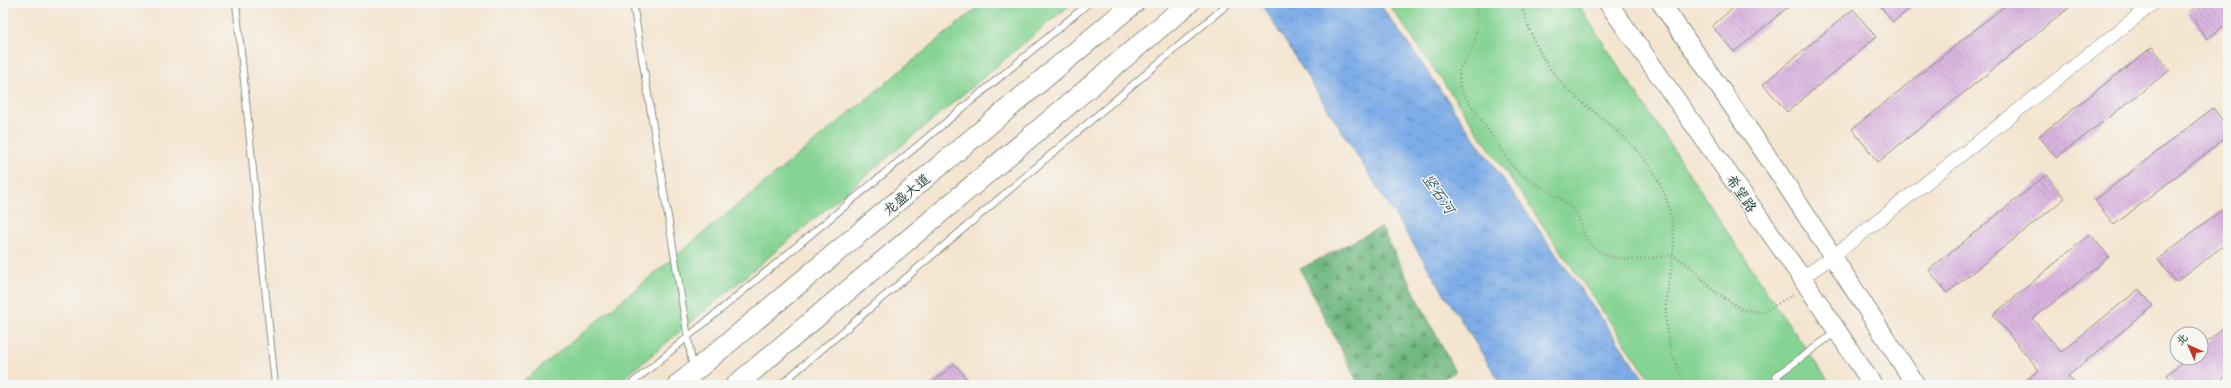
<svg xmlns="http://www.w3.org/2000/svg" width="2231" height="388" font-family="'Playpen Sans','LXGW WenKai TC',sans-serif">
<style>
.green{fill:#85d493;stroke:#528864}
.forest{fill:url(#forest-firs);stroke:#467a58}
.water{fill:url(#water-ripples);stroke:#4e748e}
.building{fill:url(#building-back-hatch)}
.lines{fill:none;stroke-linecap:round;stroke-linejoin:round}
.lane-casing{stroke:#8a9182;stroke-width:8}
.street-casing{stroke:#8a9182;stroke-width:14}
.secondary-casing{stroke:#8a9182;stroke-width:20}
.primary-casing{stroke:#8a9182;stroke-width:22}
.path{stroke:#8a9182;stroke-width:2.5;stroke-dasharray:1 3;stroke-linecap:butt}
.lane{stroke:#fff;stroke-width:6}
.street{stroke:#fff;stroke-width:13}
.secondary{stroke:#fff;stroke-width:18}
.primary{stroke:#fff;stroke-width:20}
.labels{text-anchor:middle;dominant-baseline:central;stroke-width:3;stroke-linejoin:round;paint-order:stroke}
.street-label{font-size:14px;fill:#1f3d34;stroke:#f6f6f2}
.water-label{font-size:15px;font-style:italic;fill:#365961;stroke:#f6f6f2}
</style>
<defs>
<pattern id="forest-firs" width="22" height="20" patternUnits="userSpaceOnUse"><rect width="22" height="20" fill="#6cb67d"/><path d="M5 1l3.5 6h-7zM16 11l3.5 6h-7z" fill="#589567"/></pattern>
<pattern id="water-ripples" width="26" height="14" patternUnits="userSpaceOnUse"><rect width="26" height="14" fill="#7dace7"/><path d="M2 4q2-2 4 0t4 0M15 11q2-2 4 0t4 0" fill="none" stroke="#668dbc"/></pattern>
<pattern id="building-back-hatch" width="6" height="6" patternUnits="userSpaceOnUse"><rect width="6" height="6" fill="#dab2e0"/><path d="M-1 5l2 2M0 0l6 6M5-1l2 2" fill="none" stroke="#b092b6"/></pattern>
</defs>
<rect width="100%" height="100%" fill="#f6f6f2"/>
<filter id="ink" filterUnits="userSpaceOnUse"><feTurbulence type="fractalNoise" baseFrequency=".025" numOctaves="2"/><feDisplacementMap in="SourceGraphic" scale="8" xChannelSelector="R" yChannelSelector="G"/><feConvolveMatrix kernelMatrix="1 2 1 2 8 2 1 2 1" color-interpolation-filters="sRGB"/></filter>
<filter id="wash" filterUnits="userSpaceOnUse"><feTurbulence type="fractalNoise" baseFrequency=".012" numOctaves="4" result="noise"/><feDisplacementMap in="SourceGraphic" scale="16" xChannelSelector="R" yChannelSelector="G"/><feGaussianBlur stdDeviation="0.9" result="paint"/><feColorMatrix in="noise" values="0 0 0 0 0 0 0 0 0 0 0 0 0 0 0 0 0 1.4 0 .05"/><feComposite in="paint" operator="in"/></filter>
<g filter="url(#wash)">
<rect width="100%" height="100%" fill="#f4e5d0"/>
<g class="green">
<path d="M 983,3 L 1072,3 L 616,385 L 519,385 Z"/>
<path d="M 1388,3 L 1577,3 L 1770,297 L 1831,385 L 1654,385 Z"/>
</g>
<path class="forest" d="M 1381,227 L 1455,372 L 1429,385 L 1359,385 L 1300,269 Z"/>
<path class="water" d="M 1261,3 L 1379,3 L 1648,385 L 1502,385 Z"/>
<g id="blocks">
<g class="building">
<path d="M 1739,3 L 1793,3 L 1734,52 L 1712,26 Z"/>
<path d="M 1878,3 L 1917,3 L 1893,22 Z"/>
<path d="M 2008,3 L 2075,3 L 1878,162 L 1852,129 Z"/>
<path d="M 2201,3 L 2228,3 L 2228,23 L 2207,39 L 2188,13 Z"/>
<path d="M 1853,9 L 1876,37 L 1787,112 L 1763,84 Z"/>
<path d="M 2152,47 L 2170,70 L 2056,158 L 2039,136 Z"/>
<path d="M 2213,108 L 2228,127 L 2228,136 L 2114,225 L 2095,200 Z"/>
<path d="M 2046,175 L 2065,198 L 1947,293 L 1929,270 Z"/>
<path d="M 2228,205 L 2228,242 L 2176,282 L 2158,259 Z"/>
<path d="M 2090,234 L 2109,257 L 2033,319 L 2061,352 L 2139,289 L 2153,306 L 2068,376 L 2076,385 L 2021,385 L 2039,370 L 1993,315 Z"/>
<path d="M 2228,324 L 2228,374 L 2215,385 L 2176,385 L 2167,375 L 2187,358 L 2201,358 L 2201,347 Z"/>
<path d="M 954,364 L 972,385 L 930,385 Z"/>
</g>
</g>
</g>
<g filter="url(#ink)">
<use href="#blocks" fill-opacity="0" stroke="#8a9182" stroke-width="1"/>
<g class="lines">
<g class="lane-casing">
<g id="lane">
<path d="M 236,3 L 275,385"/>
<path d="M 633,3 L 693,369"/>
<path d="M 630,385 L 1089,3"/>
<path d="M 780,385 L 1229,3"/>
<path d="M 1783,385 L 1776,376 L 1836,332"/>
</g>
</g>
<g class="street-casing">
<path id="street" d="M 1802,278 L 1832,257 L 2154,3"/>
</g>
<g class="secondary-casing">
<g id="secondary">
<path d="M 1608,3 L 1802,278 L 1873,385"/>
<path d="M 1661,3 L 1778,172 L 1916,385"/>
</g>
</g>
<g class="primary-casing">
<g id="primary">
<path d="M 678,385 L 1134,3"/>
<path d="M 736,385 L 1189,3"/>
</g>
</g>
<g class="path">
<path d="M 1474,3 C 1479,13 1476,42 1471,53 C 1467,59 1463,64 1459,69 L 1460,89 L 1514,168 C 1532,186 1561,193 1576,213 C 1581,219 1581,231 1586,238 C 1603,267 1647,259 1673,255 L 1690,266 L 1715,292 L 1743,310 L 1764,312 L 1794,294"/>
<path d="M 1521,3 C 1529,32 1541,61 1562,83 C 1595,118 1636,137 1659,182 C 1670,203 1676,233 1673,256 C 1671,276 1665,296 1666,316 C 1666,341 1674,365 1687,385"/>
</g>
<use href="#lane" class="lane"/>
<use href="#street" class="street"/>
<use href="#secondary" class="secondary"/>
<use href="#primary" class="primary"/>
</g>
</g>
<g class="labels">
<g class="street-label">
<text transform="translate(1742 193) rotate(55)">希望路</text>
<text transform="translate(906 194) rotate(-40)">龙盛大道</text>
</g>
<g class="water-label">
<text transform="translate(1440 193) rotate(56)">竖石河</text>
</g>
</g>
<rect width="2231" height="388" fill="none" stroke="#f6f6f2" stroke-width="16"/>
<g transform="translate(2189 346) rotate(315)"><circle r="19" fill="#f6f6f2" stroke="#a0aca6"/>
<path d="M0-3L7 15L0 10L-7 15Z" fill="#c8321e"/>
<text y="-6" font-size="11" font-weight="bold" text-anchor="middle" fill="#1f3d34">北</text>
</g>
</svg>
